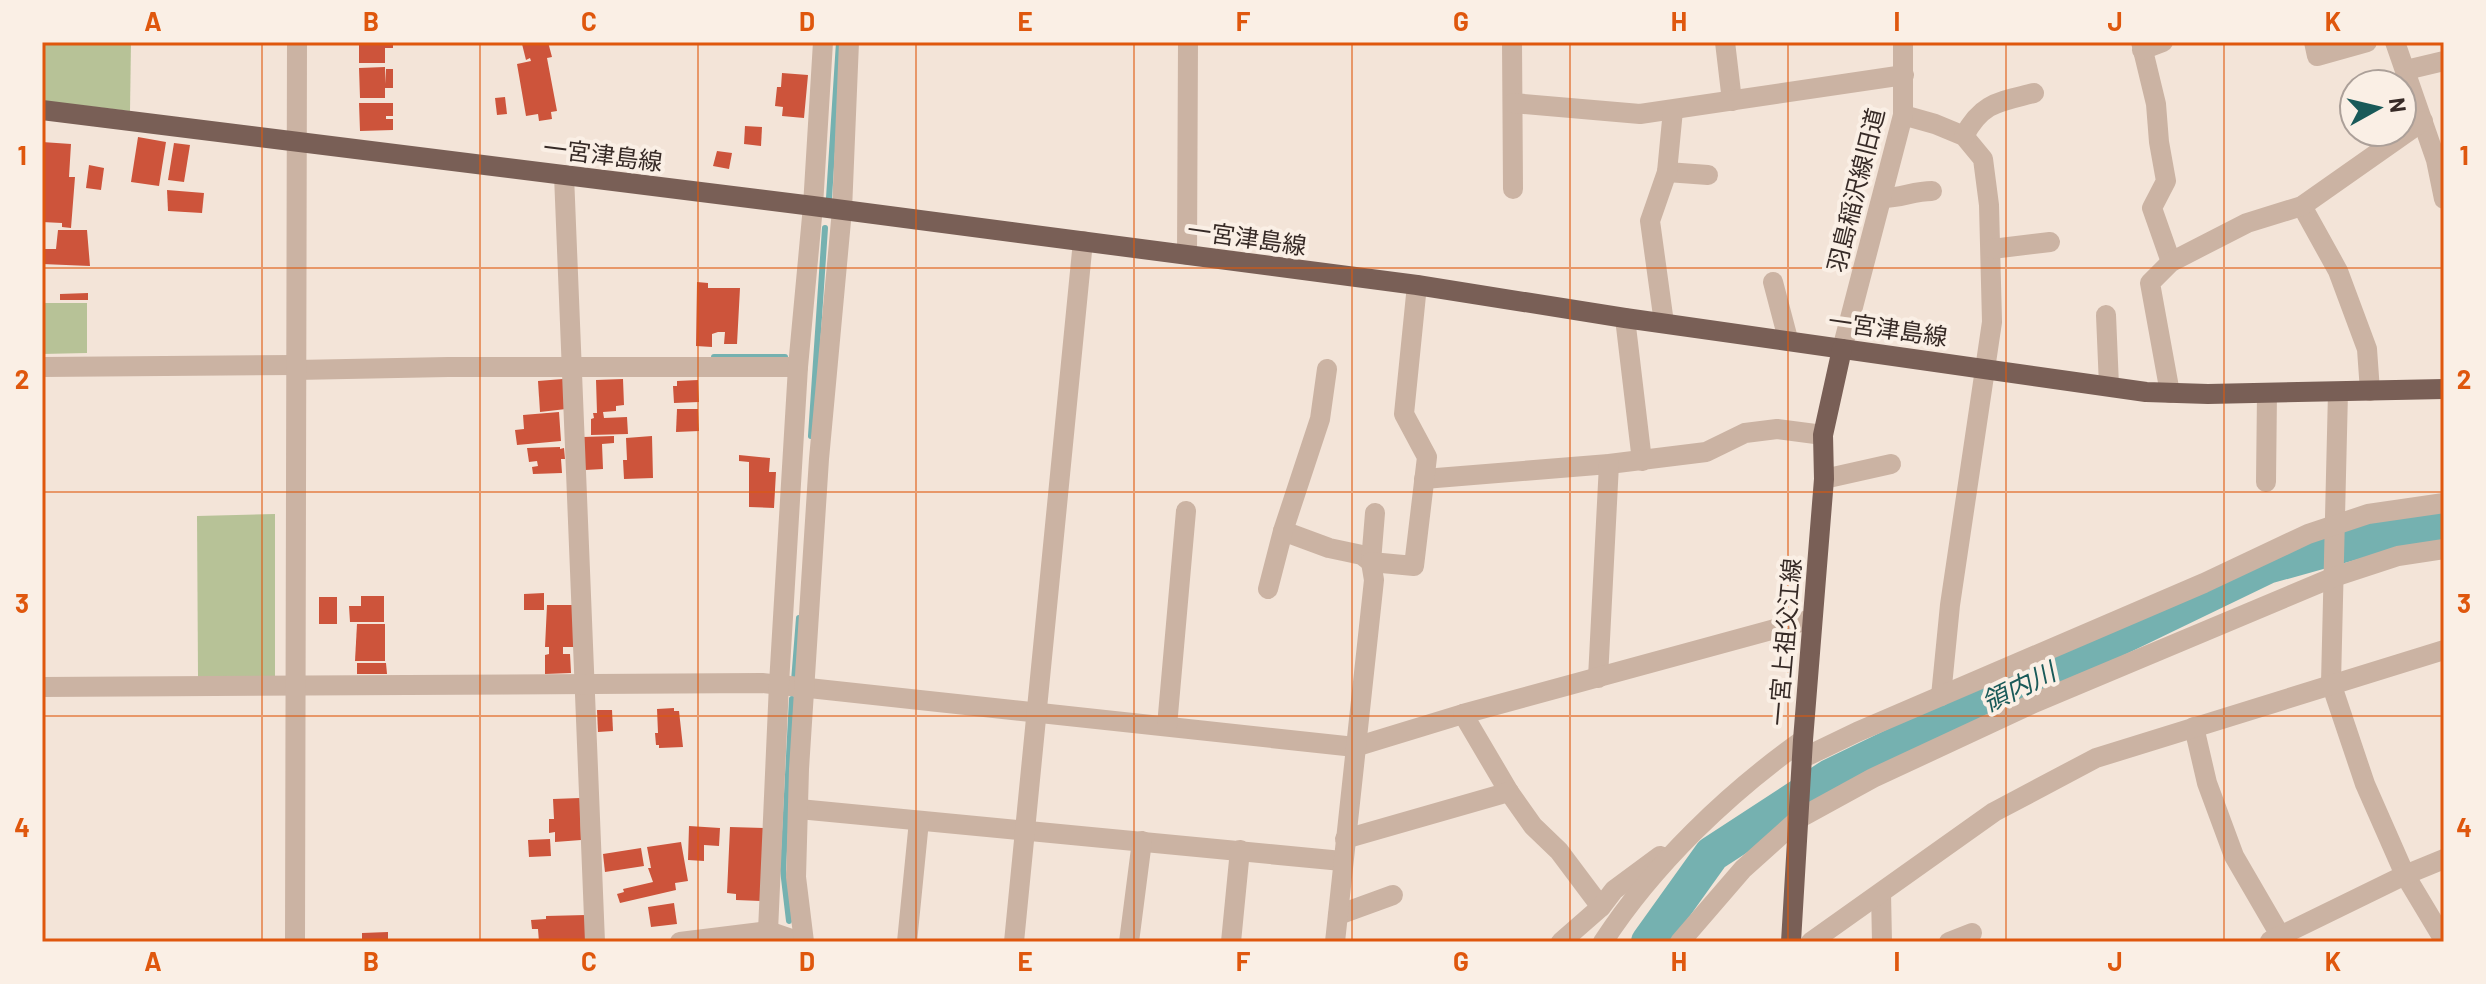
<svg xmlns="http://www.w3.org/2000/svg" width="2486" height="984" font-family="Barlow,'Noto Sans JP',sans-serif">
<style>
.green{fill:#b7c297}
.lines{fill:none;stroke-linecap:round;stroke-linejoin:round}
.stream{stroke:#75b1b0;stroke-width:6}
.river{stroke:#75b1b0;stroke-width:36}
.building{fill:#cd543b}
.minor{stroke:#cbb3a3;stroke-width:20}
.major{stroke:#795f56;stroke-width:20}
.grid{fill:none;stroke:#df570d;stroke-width:2;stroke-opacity:0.55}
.labels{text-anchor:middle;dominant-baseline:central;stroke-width:8;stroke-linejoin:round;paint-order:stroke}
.street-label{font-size:24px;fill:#362a26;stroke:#faefe5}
.water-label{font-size:26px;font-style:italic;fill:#195a59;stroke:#faefe5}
.neatline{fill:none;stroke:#df570d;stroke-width:3}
.grid-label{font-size:26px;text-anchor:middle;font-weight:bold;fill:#df570d}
</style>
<rect width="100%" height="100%" fill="#f3e4d8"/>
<g class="green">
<path d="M 42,42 L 131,42 L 130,111 L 42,101 Z"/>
<path d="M 42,303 L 87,303 L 87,353 L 42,354 Z"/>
<path d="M 275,514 L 275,679 L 198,677 L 197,516 Z"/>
</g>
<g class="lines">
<g class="stream">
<path d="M 829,198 L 839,42"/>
<path d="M 714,357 L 785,357"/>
<path d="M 811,436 L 825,228"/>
<path d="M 794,681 L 799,618"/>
<path d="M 789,921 L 783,870 L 792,699"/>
</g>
<path class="river" d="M 1649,942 L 1712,854 L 1830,777 L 2267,566 L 2371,537 L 2444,523"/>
</g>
<g class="building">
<path d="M 359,42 L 393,42 L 393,48 L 385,48 L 385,63 L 359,63 Z"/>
<path d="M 524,42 L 548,42 L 552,57 L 547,58 L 557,111 L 551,112 L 552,119 L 539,121 L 538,114 L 526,116 L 517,64 L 531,61 L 530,58 L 526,60 L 522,44 Z"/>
<path d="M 385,67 L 385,84 L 386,69 L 393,69 L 393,88 L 385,88 L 385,98 L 360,98 L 359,68 Z"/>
<path d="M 782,73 L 808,75 L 804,118 L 782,116 L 783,107 L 775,106 L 777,87 L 781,87 Z"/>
<path d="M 505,97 L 507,114 L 497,115 L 495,98 Z"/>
<path d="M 359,103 L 393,103 L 393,116 L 386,116 L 386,119 L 393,119 L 393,130 L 360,131 Z"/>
<path d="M 745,126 L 762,127 L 761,146 L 744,144 Z"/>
<path d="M 138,137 L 166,142 L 159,186 L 131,182 Z"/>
<path d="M 42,142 L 71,144 L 69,177 L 75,177 L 71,228 L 62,227 L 62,223 L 42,222 Z"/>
<path d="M 174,143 L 190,145 L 184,182 L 168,180 Z"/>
<path d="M 717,151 L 732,153 L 729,169 L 713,166 Z"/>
<path d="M 89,165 L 104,168 L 101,190 L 86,188 Z"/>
<path d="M 167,190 L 204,193 L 202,213 L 168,211 Z"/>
<path d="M 58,230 L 87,230 L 90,266 L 42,264 L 42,240 L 45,240 L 45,249 L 56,249 Z"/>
<path d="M 697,282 L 708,283 L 708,288 L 740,288 L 737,344 L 724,344 L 725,332 L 718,332 L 712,334 L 712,347 L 696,346 Z"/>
<path d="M 88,293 L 88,300 L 60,300 L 60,294 Z"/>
<path d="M 563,379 L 566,409 L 540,412 L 538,381 Z"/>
<path d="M 623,379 L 624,405 L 616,406 L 616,411 L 603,412 L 604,418 L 627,417 L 628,434 L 591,435 L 591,419 L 594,418 L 593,413 L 597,413 L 596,380 Z"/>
<path d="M 698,380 L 699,402 L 674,403 L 673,386 L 677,386 L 677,381 Z"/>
<path d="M 677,409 L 698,409 L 699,431 L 676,432 Z"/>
<path d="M 559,412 L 561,441 L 517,445 L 515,430 L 524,429 L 523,415 Z"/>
<path d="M 614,436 L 614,443 L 602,444 L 603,469 L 585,470 L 583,437 Z"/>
<path d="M 652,436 L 653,478 L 624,479 L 623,460 L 627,460 L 626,438 Z"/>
<path d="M 560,447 L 560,449 L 564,448 L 565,459 L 561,459 L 562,473 L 533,474 L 532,467 L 538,466 L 537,461 L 529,462 L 527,448 Z"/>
<path d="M 739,455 L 770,458 L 769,472 L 776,472 L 774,508 L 749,507 L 749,462 L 739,461 Z"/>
<path d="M 544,593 L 544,610 L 524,610 L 524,594 Z"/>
<path d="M 361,596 L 384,596 L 384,622 L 350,622 L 349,606 L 361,606 Z"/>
<rect x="319" y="597" width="18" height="27"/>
<path d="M 547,605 L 573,605 L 577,647 L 563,647 L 563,654 L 570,654 L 571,673 L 545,674 L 545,655 L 549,654 L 549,647 L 545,647 Z"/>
<path d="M 357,624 L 385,624 L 385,661 L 355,661 Z"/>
<path d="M 357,663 L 386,663 L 387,674 L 357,674 Z"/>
<path d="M 674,708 L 674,711 L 679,711 L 683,747 L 659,748 L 659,745 L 656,745 L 655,733 L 658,733 L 657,709 Z"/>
<path d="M 597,710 L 612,710 L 613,731 L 598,732 Z"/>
<path d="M 580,798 L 581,840 L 555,842 L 555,832 L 549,833 L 549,819 L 554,819 L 553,799 Z"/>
<path d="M 689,826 L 720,828 L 719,846 L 704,845 L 704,861 L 688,860 Z"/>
<path d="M 730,827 L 764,828 L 761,901 L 736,900 L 736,894 L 727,893 Z"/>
<path d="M 550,839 L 551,856 L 529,857 L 528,840 Z"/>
<path d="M 681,842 L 688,881 L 675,883 L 676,890 L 620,903 L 617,894 L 624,892 L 623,889 L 653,882 L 648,868 L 651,868 L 647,847 Z"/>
<path d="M 641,848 L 644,866 L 605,872 L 603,854 Z"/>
<path d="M 674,903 L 677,924 L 651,927 L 648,907 Z"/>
<path d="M 586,915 L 588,942 L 539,942 L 538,929 L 532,929 L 531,920 L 546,919 L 546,916 Z"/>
<path d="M 388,932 L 388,942 L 362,942 L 362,933 Z"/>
</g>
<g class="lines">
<g class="minor">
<path d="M 1512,42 L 1513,189"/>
<path d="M 1725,42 L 1732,101"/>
<path d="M 2141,42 L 2156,104 L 2159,142 L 2166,181 L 2152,208 L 2171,262"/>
<path d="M 2314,42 L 2317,56 L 2367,42"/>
<path d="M 2395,42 L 2436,160 L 2444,199"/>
<path d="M 2142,50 L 2163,42"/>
<path d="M 2406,70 L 2444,61"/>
<path d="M 1513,103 L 1640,114 L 1904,75"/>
<path d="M 1903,115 L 1935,124 L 1964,136 L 1983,159 L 1989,205 L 1992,322 L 1950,605 L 1941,696"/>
<path d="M 1964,136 C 1982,102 1999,102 2034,93"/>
<path d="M 1667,172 L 1708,175"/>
<path d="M 564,175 L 595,942"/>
<path d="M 1883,198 C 1901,198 1914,191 1932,191"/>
<path d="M 2302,206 L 2338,271 L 2367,349 L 2370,391"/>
<path d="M 1992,249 L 2050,242"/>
<path d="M 1187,255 L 1188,42"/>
<path d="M 1773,282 L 1788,339"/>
<path d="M 2106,315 L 2109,386"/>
<path d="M 1625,318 L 1642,461"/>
<path d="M 1664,323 L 1650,221 L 1667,172 L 1673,110"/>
<path d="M 1842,349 L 1903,115 L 1903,42"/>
<path d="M 42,367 L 296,365"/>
<path d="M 296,370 L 448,367 L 798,367"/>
<path d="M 2338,392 L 2331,683 L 2365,784 L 2405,875 L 2444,940"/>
<path d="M 2170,393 L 2150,283 L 2171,262 L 2247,223 L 2302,206 L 2423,121"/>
<path d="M 1424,479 L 1609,464 L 1706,452 L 1745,433 L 1777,429 L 1823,435"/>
<path d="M 1824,479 L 1891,464"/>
<path d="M 2266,482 L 2267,393"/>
<path d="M 1283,531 L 1329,548 L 1362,555 L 1371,562"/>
<path d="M 1371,562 L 1375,513"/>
<path d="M 1268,589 L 1283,531 L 1320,419 L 1327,369"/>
<path d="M 1598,678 L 1609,464"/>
<path d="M 42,687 L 762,683 L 1355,747 L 1463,714 L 1812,619"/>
<path d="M 1463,714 L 1509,792 L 1533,826 L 1559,851 L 1601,907"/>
<path d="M 1167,726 L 1186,511"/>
<path d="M 2194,727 L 2207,783 L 2234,856 L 2284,942"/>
<path d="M 1803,758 L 1857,732 L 2204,583 L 2308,534 L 2368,514 L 2444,503"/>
<path d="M 799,809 L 1342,861"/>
<path d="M 1345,839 L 1509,792"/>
<path d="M 1881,893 L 1882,942"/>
<path d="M 1338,915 L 1393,895"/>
<path d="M 768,931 L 779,684 L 798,367 L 813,206 L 823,42"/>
<path d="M 2270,941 L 2405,875 L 2444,859"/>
<path d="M 295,942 L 297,42"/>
<path d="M 680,942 L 768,931 L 800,942"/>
<path d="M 804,942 L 796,877 L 799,769 L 819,459 L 842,210 L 849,42"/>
<path d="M 907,942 L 919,821"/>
<path d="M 1014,942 L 1083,241"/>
<path d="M 1129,942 L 1142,841"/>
<path d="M 1231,942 L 1240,850"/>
<path d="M 1335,942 L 1374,580 L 1371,562 L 1414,566 L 1427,457 L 1404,414 L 1417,285"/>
<path d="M 1561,942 L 1601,907 L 1614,890 L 1660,856"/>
<path d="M 1603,942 C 1653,865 1728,793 1803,740"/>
<path d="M 1680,942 L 1743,869 L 1800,818 L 1873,778 L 2034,703 L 2334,577 L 2398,556 L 2444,549"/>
<path d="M 1811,942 L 1994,812 L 2096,758 L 2444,650"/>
<path d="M 1949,942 L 1972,933"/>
</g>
<g class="major">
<path d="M 42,110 L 813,206 L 1417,285 L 1625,318 L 2146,392 L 2208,394 L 2444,389"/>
<path d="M 1791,942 L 1803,740 L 1824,479 L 1823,435 L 1842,349"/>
</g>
</g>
<path class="grid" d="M 262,42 L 262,942M 480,42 L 480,942M 698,42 L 698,942M 916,42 L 916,942M 1134,42 L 1134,942M 1352,42 L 1352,942M 1570,42 L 1570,942M 1788,42 L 1788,942M 2006,42 L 2006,942M 2224,42 L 2224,942M 42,268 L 2444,268M 42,492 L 2444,492M 42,716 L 2444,716"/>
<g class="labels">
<g class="street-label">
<text transform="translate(603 154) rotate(7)">一宮津島線</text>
<text transform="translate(1855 190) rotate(-76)">羽島稲沢線旧道</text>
<text transform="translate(1247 237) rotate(8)">一宮津島線</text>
<text transform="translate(1888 328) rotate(8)">一宮津島線</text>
<text transform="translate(1784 642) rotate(-85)">一宮上祖父江線</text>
</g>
<g class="water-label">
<text transform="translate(2018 686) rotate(-26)">領内川</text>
</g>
</g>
<rect width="2486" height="984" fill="none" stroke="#faefe5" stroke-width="88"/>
<g transform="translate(2378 108) rotate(82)"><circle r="38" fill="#faefe5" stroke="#aca099" stroke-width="2"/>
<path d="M0-6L14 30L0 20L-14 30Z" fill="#195a59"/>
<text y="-12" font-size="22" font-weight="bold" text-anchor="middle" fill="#362a26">N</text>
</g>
<rect x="44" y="44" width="2398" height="896" class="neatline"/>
<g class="grid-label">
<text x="153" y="31">A</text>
<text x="371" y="31">B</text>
<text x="589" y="31">C</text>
<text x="807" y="31">D</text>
<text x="1025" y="31">E</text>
<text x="1243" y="31">F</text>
<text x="1461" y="31">G</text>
<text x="1679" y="31">H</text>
<text x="1897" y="31">I</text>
<text x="2115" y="31">J</text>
<text x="2333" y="31">K</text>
<text x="22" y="165">1</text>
<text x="2464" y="165">1</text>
<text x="22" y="389">2</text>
<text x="2464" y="389">2</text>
<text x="22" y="613">3</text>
<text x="2464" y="613">3</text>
<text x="22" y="837">4</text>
<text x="2464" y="837">4</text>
<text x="153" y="971">A</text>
<text x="371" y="971">B</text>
<text x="589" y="971">C</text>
<text x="807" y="971">D</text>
<text x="1025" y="971">E</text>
<text x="1243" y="971">F</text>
<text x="1461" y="971">G</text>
<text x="1679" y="971">H</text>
<text x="1897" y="971">I</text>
<text x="2115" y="971">J</text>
<text x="2333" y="971">K</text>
</g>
</svg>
